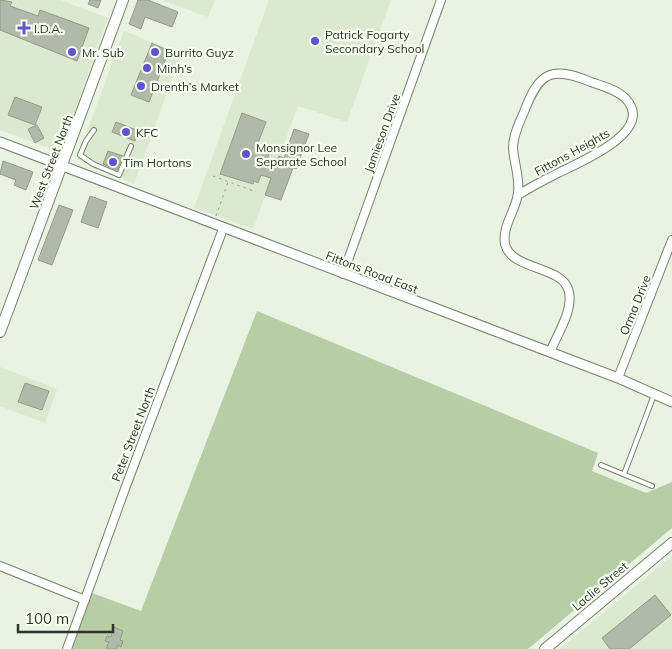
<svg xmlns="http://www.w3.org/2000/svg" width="672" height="649" font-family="Mulish,sans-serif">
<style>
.built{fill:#dbe9d1}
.green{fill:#b6cda5}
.building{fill:#b0baa9;stroke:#929c8b}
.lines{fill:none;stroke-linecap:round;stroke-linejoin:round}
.service-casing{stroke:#788171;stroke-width:6}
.minor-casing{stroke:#788171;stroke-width:10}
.tertiary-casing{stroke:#788171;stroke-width:11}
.secondary-casing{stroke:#788171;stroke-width:12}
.path{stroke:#99a194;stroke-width:1;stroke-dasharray:2.5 4;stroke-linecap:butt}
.service{stroke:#fff;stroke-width:4}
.minor{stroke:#fff;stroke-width:8}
.tertiary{stroke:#fff;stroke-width:9}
.secondary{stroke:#fff;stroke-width:10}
.poi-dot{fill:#6452cb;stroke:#f7fff1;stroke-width:2}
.labels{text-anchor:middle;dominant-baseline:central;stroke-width:4.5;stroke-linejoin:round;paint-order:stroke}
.poi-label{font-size:12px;fill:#2e322b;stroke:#f7fff1;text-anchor:start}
.street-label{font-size:12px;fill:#2e322b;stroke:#f7fff1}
</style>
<rect width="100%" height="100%" fill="#e8f3e1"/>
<g class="built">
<path d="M 0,0 L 61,0 L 108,18 L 60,152 L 0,130 Z"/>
<path d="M 162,0 L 215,0 L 208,17 Z"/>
<path d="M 269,0 L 391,0 L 347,122 L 298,106 L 253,229 L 194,208 Z"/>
<path d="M 124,31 L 181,54 L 134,184 L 77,159 Z"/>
<path d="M 0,367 L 57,389 L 45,423 L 0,406 Z"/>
<path d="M 672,556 L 672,649 L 560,649 Z"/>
</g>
<path class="green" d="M 257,311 L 598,453 L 592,471 L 646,493 L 672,482 L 672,528 L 528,649 L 72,649 L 92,593 L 141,611 Z"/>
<g class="building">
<path d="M 0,0 L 12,2 L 10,6 L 38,16 L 40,10 L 89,28 L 77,61 L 0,30 Z"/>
<path d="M 90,0 L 101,0 L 98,8 L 88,4 Z"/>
<path d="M 138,0 L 148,0 L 178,12 L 172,27 L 145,17 L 141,29 L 129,24 Z"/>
<path d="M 152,43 L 169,51 L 149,102 L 131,95 Z"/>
<path d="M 15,97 L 42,107 L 35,125 L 8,115 Z"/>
<path d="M 242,113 L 266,122 L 257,146 L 270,151 L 266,163 L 276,167 L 279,156 L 284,158 L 294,129 L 309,134 L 296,169 L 293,168 L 281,200 L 265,195 L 271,178 L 261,175 L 258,183 L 254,181 L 253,184 L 220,174 Z"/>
<path d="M 116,122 L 139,131 L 135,141 L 112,132 Z"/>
<path d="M 37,125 L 44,138 L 35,143 L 28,129 Z"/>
<path d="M 108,151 L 123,156 L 117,170 L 103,164 Z"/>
<path d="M 3,161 L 33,172 L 26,190 L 14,185 L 16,180 L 0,174 Z"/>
<path d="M 90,196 L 107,202 L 98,228 L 81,222 Z"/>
<path d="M 59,205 L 73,210 L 52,265 L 38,260 Z"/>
<path d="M 25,383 L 49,391 L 42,410 L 18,402 Z"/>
<path d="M 655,595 L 671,615 L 629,649 L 610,649 L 602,638 Z"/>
<path d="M 114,627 L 123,631 L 120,640 L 123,641 L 121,647 L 118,645 L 116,649 L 106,649 L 109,642 L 105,641 L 107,636 L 111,637 Z"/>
</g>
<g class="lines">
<g class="service-casing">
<g id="service">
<path d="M 94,130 L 86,141 L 80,155 L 93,164 L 119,175 L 131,146"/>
<path d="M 601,465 L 652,486"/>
<path d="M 624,474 L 654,395"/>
</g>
</g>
<g class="minor-casing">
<g id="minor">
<path d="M 518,195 C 531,187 544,180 558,173 C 578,163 658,131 625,98 C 616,89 602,86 591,82 C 550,65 539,73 524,112 C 519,123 513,136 513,148 C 514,163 520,178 518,193 C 516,211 502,225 505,244 C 511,271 564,265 569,292 C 573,311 557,335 550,352"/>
<path d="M 343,274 L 441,0"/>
<path d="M 618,378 L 672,240"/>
<path d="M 0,566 L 85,600"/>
<path d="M 67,649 L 126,486 L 223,229"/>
</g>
</g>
<g class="tertiary-casing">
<path id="tertiary" d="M 0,142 L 618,378 L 672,402"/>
</g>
<g class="secondary-casing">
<g id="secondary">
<path d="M 0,332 L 123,0"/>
<path d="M 545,649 L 672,543"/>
</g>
</g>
<g class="path">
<path d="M 213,176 L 256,192"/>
<path d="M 216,216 L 228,182"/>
</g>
<use href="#service" class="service"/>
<use href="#minor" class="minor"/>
<use href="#tertiary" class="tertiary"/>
<use href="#secondary" class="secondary"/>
</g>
<g class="poi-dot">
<path d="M21.5 20.5h5v5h5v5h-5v5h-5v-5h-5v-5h5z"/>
<circle cx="315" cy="41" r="5"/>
<circle cx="72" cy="52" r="5"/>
<circle cx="155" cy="52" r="5"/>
<circle cx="147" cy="68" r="5"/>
<circle cx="141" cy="86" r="5"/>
<circle cx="126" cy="132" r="5"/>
<circle cx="246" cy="154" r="5"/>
<circle cx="113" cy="162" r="5"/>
</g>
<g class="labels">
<g class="poi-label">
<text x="34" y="28">I.D.A.</text>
<text x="325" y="34">Patrick Fogarty<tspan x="325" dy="14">Secondary School</tspan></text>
<text x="82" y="52">Mr. Sub</text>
<text x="165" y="52">Burrito Guyz</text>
<text x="157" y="68">Minh’s</text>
<text x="151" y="86">Drenth’s Market</text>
<text x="136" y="132">KFC</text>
<text x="256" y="147">Monsignor Lee<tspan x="256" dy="14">Separate School</tspan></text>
<text x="123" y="162">Tim Hortons</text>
</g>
<g class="street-label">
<text transform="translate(382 133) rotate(-70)">Jamieson Drive</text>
<text transform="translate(572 152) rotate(-29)">Fittons Heights</text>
<text transform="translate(51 162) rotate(-69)">West Street North</text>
<text transform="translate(372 272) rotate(21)">Fittons Road East</text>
<text transform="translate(635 305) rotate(-68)">Orma Drive</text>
<text transform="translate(133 434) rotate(-69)">Peter Street North</text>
<text transform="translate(600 586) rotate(-40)">Laclie Street</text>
</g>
</g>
<path d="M18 624v8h95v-8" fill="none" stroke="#2e322b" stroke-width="2.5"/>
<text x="25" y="624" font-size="15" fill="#2e322b" stroke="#f7fff1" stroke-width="4" paint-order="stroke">100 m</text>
</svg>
